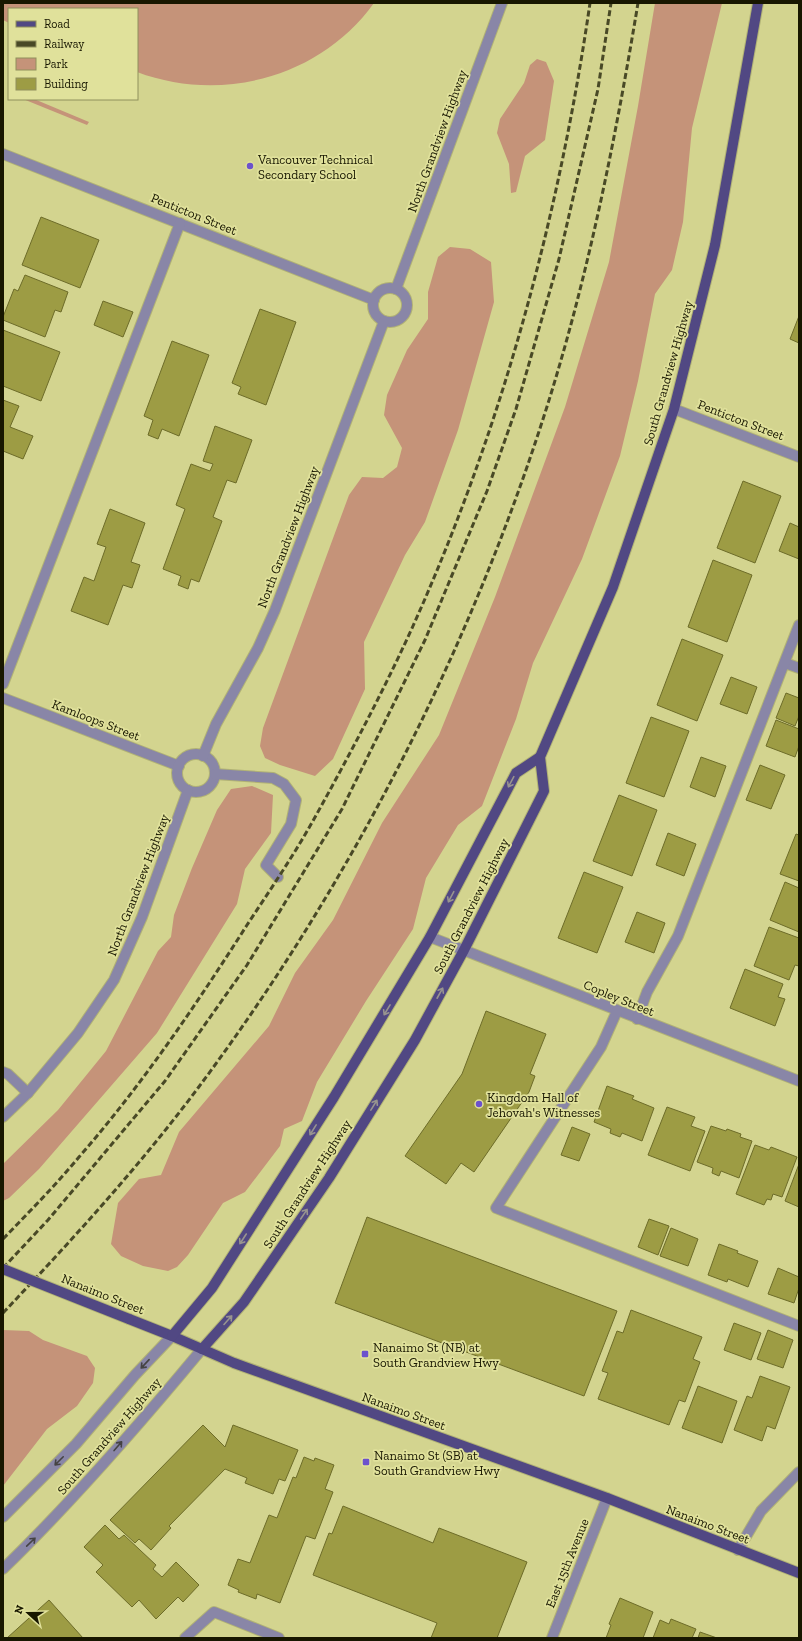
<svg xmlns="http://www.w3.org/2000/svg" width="802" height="1641" font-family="'Zilla Slab',serif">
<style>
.green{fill:#c59379}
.building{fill:#9d9c44;stroke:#6d6c29}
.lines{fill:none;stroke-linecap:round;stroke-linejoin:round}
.minor-casing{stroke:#b1b275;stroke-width:12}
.major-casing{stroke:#b1b275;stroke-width:12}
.minor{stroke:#8986a7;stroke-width:10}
.major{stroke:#514883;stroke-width:10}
.rail{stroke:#494926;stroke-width:3;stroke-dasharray:6 3;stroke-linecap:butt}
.major-bridge-casing{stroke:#b1b275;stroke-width:12;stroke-linecap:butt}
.major-bridge{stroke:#514883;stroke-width:10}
.oneway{stroke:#98948f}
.oneway2{stroke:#454343}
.poi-dot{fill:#6c52cc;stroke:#e0e19b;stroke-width:1.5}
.labels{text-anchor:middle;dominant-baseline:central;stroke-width:3.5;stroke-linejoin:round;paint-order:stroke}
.street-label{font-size:13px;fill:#181700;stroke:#e0e19b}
.poi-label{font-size:13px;fill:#181700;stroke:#e0e19b;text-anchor:start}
</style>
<rect width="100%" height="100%" fill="#d3d48f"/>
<g class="green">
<path d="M 3,3 L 374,3 C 321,77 222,104 137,72 L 137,9 L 9,9 L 9,23 L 3,20 Z"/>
<path d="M 655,3 L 722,3 L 692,128 L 683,222 L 672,270 L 655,294 L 638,381 L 620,456 L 582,559 L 533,663 L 516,719 L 482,806 L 458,825 L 426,878 L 413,929 L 366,1001 L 317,1082 L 302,1121 L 284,1129 L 280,1146 L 245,1192 L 223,1203 L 188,1255 L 177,1267 L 168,1271 L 143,1266 L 121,1256 L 111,1244 L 118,1203 L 139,1179 L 161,1175 L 179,1132 L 269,1026 L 295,973 L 333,920 L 382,823 L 439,735 L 495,597 L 565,407 L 609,262 L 638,106 Z"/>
<path d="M 537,59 L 546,62 L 554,81 L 545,140 L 525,156 L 516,192 L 511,193 L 509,164 L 497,133 L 500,119 L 524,83 L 530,65 Z"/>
<path d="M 23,99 L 34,99 L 89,122 L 87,125 Z"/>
<path d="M 450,247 L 470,249 L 491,262 L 494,302 L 458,430 L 425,522 L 405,555 L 364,642 L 365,689 L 333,759 L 315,776 L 280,765 L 265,758 L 260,746 L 263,728 L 349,495 L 362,477 L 383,478 L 397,467 L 402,448 L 384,415 L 387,395 L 407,350 L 428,319 L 428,292 L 438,257 Z"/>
<path d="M 252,786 L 273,795 L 271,833 L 245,869 L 237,904 L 157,1033 L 39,1169 L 9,1198 L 3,1201 L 3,1164 L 58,1110 L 106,1051 L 158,951 L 171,937 L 174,915 L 192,868 L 217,810 L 231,789 Z"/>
<path d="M 3,1330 L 29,1331 L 43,1340 L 87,1356 L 95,1368 L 93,1383 L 77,1406 L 47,1429 L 3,1486 Z"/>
</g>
<g class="building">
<path d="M 41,217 L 99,240 L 80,288 L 22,265 Z"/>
<path d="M 25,275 L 68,292 L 61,312 L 55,310 L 45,337 L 3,320 L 3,317 L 14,289 L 18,291 Z"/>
<path d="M 103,301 L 133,312 L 123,337 L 94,325 Z"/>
<path d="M 260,309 L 296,322 L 266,405 L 238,394 L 241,387 L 232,383 Z"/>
<path d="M 799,316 L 799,343 L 790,339 Z"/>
<path d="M 3,330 L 60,352 L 41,401 L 3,386 Z"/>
<path d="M 172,341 L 209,355 L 179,436 L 162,429 L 158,439 L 148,435 L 153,420 L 144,416 Z"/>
<path d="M 3,400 L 19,406 L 10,427 L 33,436 L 23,459 L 3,451 Z"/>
<path d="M 215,426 L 252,440 L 236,483 L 227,480 L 213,517 L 222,521 L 199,582 L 191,579 L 188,589 L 178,585 L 181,576 L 163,569 L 185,509 L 176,505 L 191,464 L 210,471 L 213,464 L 203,461 Z"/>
<path d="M 743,481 L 781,496 L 755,563 L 717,548 Z"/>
<path d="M 110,509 L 145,523 L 131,562 L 140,565 L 132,588 L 123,585 L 108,625 L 71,611 L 84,577 L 94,581 L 106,547 L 97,544 Z"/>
<path d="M 790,523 L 799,527 L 799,559 L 779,551 Z"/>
<path d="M 713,560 L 752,575 L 727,642 L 688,627 Z"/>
<path d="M 682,639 L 723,655 L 697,721 L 657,705 Z"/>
<path d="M 731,677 L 757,687 L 747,714 L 720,704 Z"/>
<path d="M 786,693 L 799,698 L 799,716 L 795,726 L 776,718 Z"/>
<path d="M 651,717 L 689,731 L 664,797 L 626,783 Z"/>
<path d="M 776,720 L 799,729 L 799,746 L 795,757 L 766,746 Z"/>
<path d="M 701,757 L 726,766 L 715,797 L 690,787 Z"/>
<path d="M 760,765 L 785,775 L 771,809 L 746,800 Z"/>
<path d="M 619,795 L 657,810 L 632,876 L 593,861 Z"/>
<path d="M 668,833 L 696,844 L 684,876 L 656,865 Z"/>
<path d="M 796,834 L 799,835 L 799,881 L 780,874 Z"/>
<path d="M 584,872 L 623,887 L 597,953 L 558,938 Z"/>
<path d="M 785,882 L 799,888 L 799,932 L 770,920 Z"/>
<path d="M 637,912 L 665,923 L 654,953 L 625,942 Z"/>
<path d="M 769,927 L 799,938 L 799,966 L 795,965 L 789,980 L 754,966 Z"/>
<path d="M 745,969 L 783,984 L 778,997 L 785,999 L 775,1026 L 730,1008 Z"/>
<path d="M 486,1011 L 546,1034 L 530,1074 L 535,1076 L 529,1092 L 474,1172 L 461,1163 L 446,1184 L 405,1156 L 462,1074 Z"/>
<path d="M 607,1086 L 634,1096 L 632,1099 L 654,1108 L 642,1141 L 622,1133 L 620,1137 L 610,1133 L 611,1129 L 594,1122 Z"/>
<path d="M 667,1107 L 695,1117 L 691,1126 L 705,1131 L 690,1171 L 648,1155 Z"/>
<path d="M 711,1126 L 726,1131 L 727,1129 L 741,1134 L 740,1137 L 752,1141 L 739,1178 L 721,1171 L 719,1176 L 712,1173 L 713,1168 L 697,1162 Z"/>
<path d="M 572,1127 L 590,1134 L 579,1161 L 561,1155 Z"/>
<path d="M 755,1145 L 769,1150 L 771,1147 L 797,1157 L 782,1197 L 773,1194 L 771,1200 L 767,1199 L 764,1205 L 736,1194 Z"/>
<path d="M 799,1164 L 799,1207 L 785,1201 Z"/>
<path d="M 367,1217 L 617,1311 L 584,1396 L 335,1303 Z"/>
<path d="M 649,1219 L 669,1226 L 658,1255 L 638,1247 Z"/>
<path d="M 671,1228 L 698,1239 L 688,1266 L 660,1256 Z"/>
<path d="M 719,1244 L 738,1251 L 737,1253 L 758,1261 L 748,1287 L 728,1279 L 727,1282 L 708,1275 Z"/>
<path d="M 778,1268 L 799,1277 L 799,1288 L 794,1303 L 768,1294 Z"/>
<path d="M 631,1310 L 702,1337 L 693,1359 L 700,1362 L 685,1402 L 679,1400 L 669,1425 L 598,1399 L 608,1373 L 602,1371 L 617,1331 L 623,1333 Z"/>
<path d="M 734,1323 L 761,1333 L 751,1360 L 724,1350 Z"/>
<path d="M 768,1330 L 793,1340 L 783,1368 L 757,1359 Z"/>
<path d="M 760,1376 L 790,1387 L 775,1429 L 767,1426 L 762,1441 L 734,1430 L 747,1396 L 752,1398 Z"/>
<path d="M 698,1386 L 737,1401 L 722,1443 L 682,1428 Z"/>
<path d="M 203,1425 L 225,1447 L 233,1425 L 298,1450 L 285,1481 L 279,1479 L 273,1494 L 245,1483 L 247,1478 L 225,1469 L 169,1526 L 171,1528 L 151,1550 L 139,1539 L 135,1543 L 110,1520 Z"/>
<path d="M 304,1457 L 314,1461 L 315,1458 L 334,1465 L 325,1489 L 333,1492 L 315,1539 L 306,1536 L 280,1603 L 257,1594 L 256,1599 L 238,1592 L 239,1590 L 228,1585 L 238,1559 L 250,1563 L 269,1515 L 277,1518 L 293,1477 L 296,1478 Z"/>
<path d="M 343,1506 L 433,1543 L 439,1528 L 527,1562 L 497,1638 L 431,1638 L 437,1623 L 313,1575 L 329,1533 L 332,1534 Z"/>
<path d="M 105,1525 L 119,1539 L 124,1535 L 156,1565 L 153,1569 L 162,1577 L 176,1562 L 199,1585 L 183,1602 L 178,1597 L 156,1619 L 139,1600 L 132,1607 L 96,1572 L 103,1565 L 84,1547 Z"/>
<path d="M 620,1598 L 653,1612 L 643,1638 L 606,1638 L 611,1625 L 609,1624 Z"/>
<path d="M 49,1600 L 83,1638 L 7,1638 Z"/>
<path d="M 671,1619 L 696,1629 L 692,1638 L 653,1638 L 660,1620 L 669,1624 Z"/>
<path d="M 700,1632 L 717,1638 L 698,1638 Z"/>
</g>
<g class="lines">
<g class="minor-casing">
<g id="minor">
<path d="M 3,154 L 374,300"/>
<circle cx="390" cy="305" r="17"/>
<path d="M 396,289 L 502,3"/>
<path d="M 674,409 L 799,457"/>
<path d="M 785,663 L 799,668"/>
<path d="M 3,684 L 180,223"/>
<path d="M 3,698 L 179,766"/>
<circle cx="196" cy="773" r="19"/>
<path d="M 203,756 L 216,724 L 258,648 L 275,610 L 384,321"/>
<path d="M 215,774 L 273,778 L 284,784 L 296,800 L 291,824 L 266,865 L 278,877"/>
<path d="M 430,937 L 799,1081"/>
<path d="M 617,1011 L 601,1047 L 496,1208 L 799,1326"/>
<path d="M 637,1019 L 647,992 L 678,936 L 799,625"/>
<path d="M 3,1072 L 8,1074 L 28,1093"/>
<path d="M 3,1117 L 28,1093 L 78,1033 L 114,980 L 142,917 L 188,790"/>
<path d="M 3,1517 L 76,1444 L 135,1375 L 172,1336"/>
<path d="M 738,1550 L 761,1511 L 799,1472"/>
<path d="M 3,1569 C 74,1500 139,1425 202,1349"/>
<path d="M 185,1638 L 214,1612 L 279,1638"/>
<path d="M 552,1638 L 607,1498"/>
</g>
</g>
<g class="major-casing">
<g id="major">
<path d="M 129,1319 L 172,1336 L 234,1363 L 607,1498 L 799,1573"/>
<path d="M 172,1336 L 212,1288 L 334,1097 L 430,937 L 516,773 L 540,757"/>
<path d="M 202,1349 L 244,1302 L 329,1178 L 415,1040 L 464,950 L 544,791 L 540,757 L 613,587 L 674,409 L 715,245 L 758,3"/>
</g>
</g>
<use href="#minor" class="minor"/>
<use href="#major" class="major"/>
<g class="rail">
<path d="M 3,1239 C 29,1212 55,1186 79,1157 C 142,1085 196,1005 247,925 C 270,890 294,855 314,819 C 349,756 383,692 413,626 C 502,428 559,217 590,3"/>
<path d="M 3,1268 L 48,1220 L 165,1081 L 247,965 L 342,809 L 425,640 L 487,491 L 516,409 L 559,259 L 598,89 L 611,3"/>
<path d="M 3,1313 C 71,1241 138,1168 198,1088 C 349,886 467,656 544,416 C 587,282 615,142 638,3"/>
</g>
<g class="major-bridge-casing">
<path id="major-bridge" d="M 3,1269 L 129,1319"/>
</g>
<use href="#major-bridge" class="major-bridge"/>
</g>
<defs><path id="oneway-shaft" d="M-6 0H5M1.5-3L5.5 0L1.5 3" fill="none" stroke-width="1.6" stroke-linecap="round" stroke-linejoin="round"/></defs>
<g class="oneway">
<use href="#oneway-shaft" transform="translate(511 782) rotate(118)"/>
<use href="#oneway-shaft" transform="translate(451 897) rotate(118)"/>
<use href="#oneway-shaft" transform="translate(440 993) rotate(-61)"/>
<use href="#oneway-shaft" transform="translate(387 1010) rotate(121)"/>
<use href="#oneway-shaft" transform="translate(374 1105) rotate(-58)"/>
<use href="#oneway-shaft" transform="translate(313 1130) rotate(122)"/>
<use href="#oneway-shaft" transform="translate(304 1214) rotate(-56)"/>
<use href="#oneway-shaft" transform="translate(243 1239) rotate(123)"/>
<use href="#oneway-shaft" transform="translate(228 1320) rotate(-48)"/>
</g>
<g class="oneway2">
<use href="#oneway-shaft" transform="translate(145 1364) rotate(133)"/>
<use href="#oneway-shaft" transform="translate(118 1446) rotate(-49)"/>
<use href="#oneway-shaft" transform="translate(59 1461) rotate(135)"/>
<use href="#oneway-shaft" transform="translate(31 1542) rotate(-44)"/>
</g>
<g class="poi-dot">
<circle cx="250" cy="166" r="4"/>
<circle cx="479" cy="1104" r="4"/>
<rect x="361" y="1350" width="8" height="8" rx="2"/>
<rect x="362" y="1458" width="8" height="8" rx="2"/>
</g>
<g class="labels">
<g class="street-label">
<text transform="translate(437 141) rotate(-70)">North Grandview Highway</text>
<text transform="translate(194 214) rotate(22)">Penticton Street</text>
<text transform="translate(668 373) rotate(-74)">South Grandview Highway</text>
<text transform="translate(741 420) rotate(21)">Penticton Street</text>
<text transform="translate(288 537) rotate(-69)">North Grandview Highway</text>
<text transform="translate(96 720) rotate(21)">Kamloops Street</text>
<text transform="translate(138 885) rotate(-69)">North Grandview Highway</text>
<text transform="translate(471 906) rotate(-63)">South Grandview Highway</text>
<text transform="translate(619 998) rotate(22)">Copley Street</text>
<text transform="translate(307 1184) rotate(-57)">South Grandview Highway</text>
<text transform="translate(103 1294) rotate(22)">Nanaimo Street</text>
<text transform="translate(404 1411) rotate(20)">Nanaimo Street</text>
<text transform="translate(109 1436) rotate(-49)">South Grandview Highway</text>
<text transform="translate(708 1524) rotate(21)">Nanaimo Street</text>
<text transform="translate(567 1563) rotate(-68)">East 15th Avenue</text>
</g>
<g class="poi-label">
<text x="258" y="159">Vancouver Technical<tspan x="258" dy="15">Secondary School</tspan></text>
<text x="487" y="1097">Kingdom Hall of<tspan x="487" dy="15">Jehovah's Witnesses</tspan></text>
<text x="373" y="1347">Nanaimo St (NB) at<tspan x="373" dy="15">South Grandview Hwy</tspan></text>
<text x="374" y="1455">Nanaimo St (SB) at<tspan x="374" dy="15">South Grandview Hwy</tspan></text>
</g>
</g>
<rect width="802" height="1641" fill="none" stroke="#181700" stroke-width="8"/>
<rect x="8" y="8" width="130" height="92" fill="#e0e19b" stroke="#90905d"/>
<rect x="16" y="21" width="20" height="6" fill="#514883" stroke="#90905d"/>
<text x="44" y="28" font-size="12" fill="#181700">Road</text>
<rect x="16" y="41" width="20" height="6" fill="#494926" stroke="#90905d"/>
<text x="44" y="48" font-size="12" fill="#181700">Railway</text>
<rect x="16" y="58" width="20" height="12" fill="#c59379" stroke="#90905d"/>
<text x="44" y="68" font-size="12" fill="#181700">Park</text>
<rect x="16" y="78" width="20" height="12" fill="#9d9c44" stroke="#90905d"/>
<text x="44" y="88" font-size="12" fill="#181700">Building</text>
<g transform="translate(28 1613) rotate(291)" stroke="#e0e19b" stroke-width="3" paint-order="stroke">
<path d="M0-3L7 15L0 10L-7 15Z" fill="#181700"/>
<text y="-6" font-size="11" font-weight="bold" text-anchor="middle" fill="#181700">N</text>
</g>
</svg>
